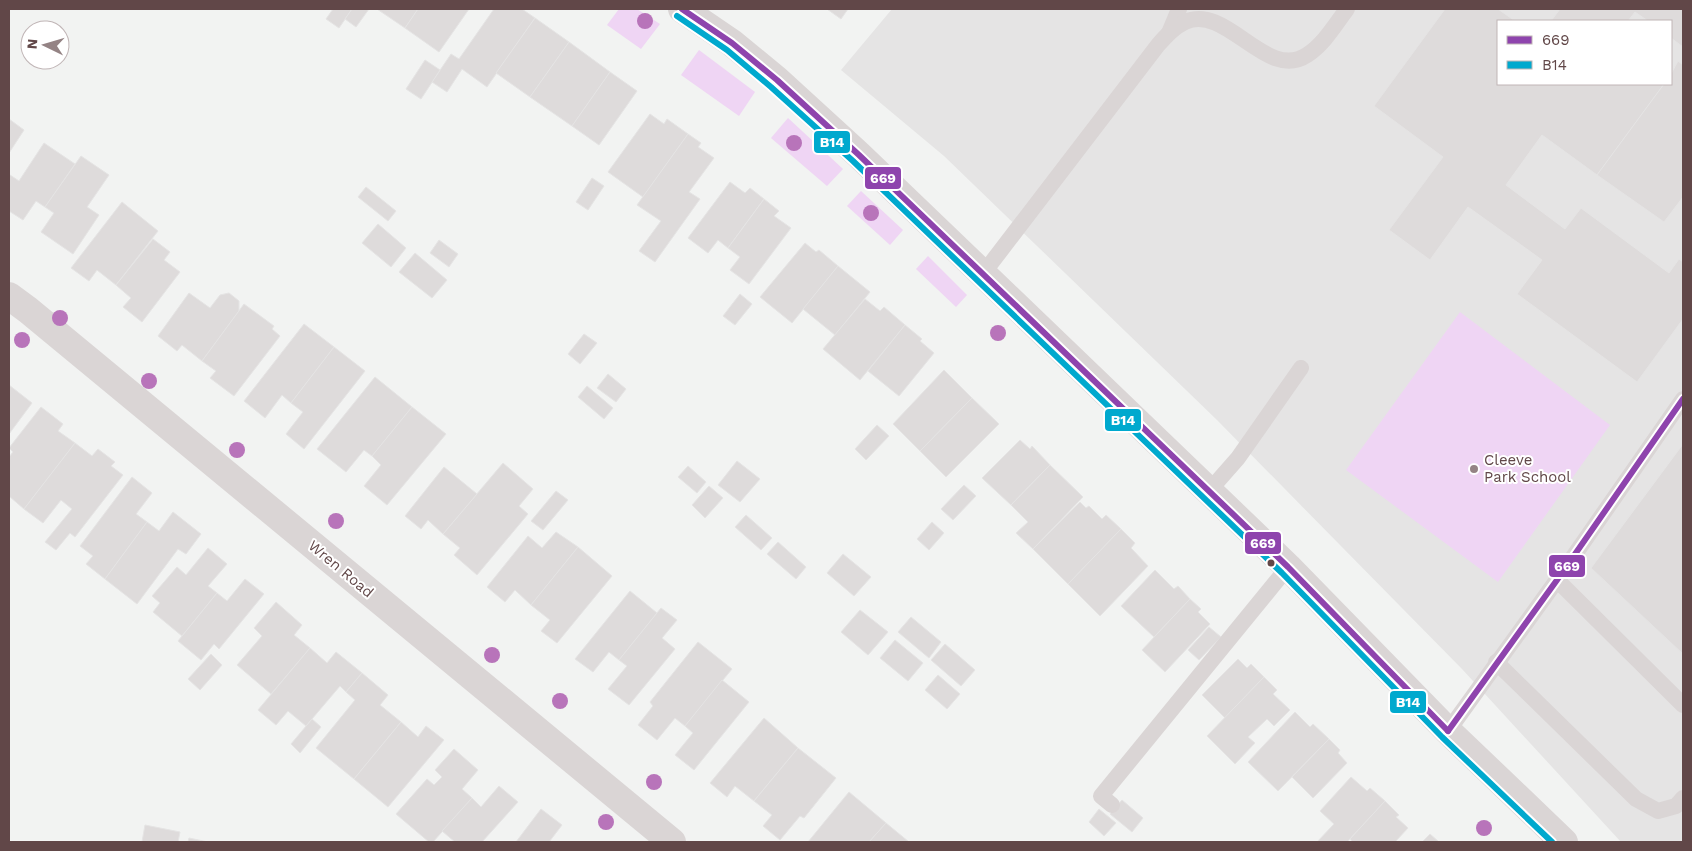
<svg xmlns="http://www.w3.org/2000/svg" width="1692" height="851" font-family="'Work Sans',sans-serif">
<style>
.education{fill:#e5e4e4;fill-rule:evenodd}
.green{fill:#efd5f4}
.building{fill:#dedbdb;stroke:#e5e4e4}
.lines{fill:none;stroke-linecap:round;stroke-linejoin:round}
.service{stroke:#dad5d5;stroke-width:16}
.minor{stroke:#dad5d5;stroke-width:28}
.tertiary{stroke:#dad5d5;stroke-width:28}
.bus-1-casing{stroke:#fff;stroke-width:10}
.bus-2-casing{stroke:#fff;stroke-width:10}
.bus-1{stroke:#8e44ad;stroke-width:6}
.bus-2{stroke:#00a9ce;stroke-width:6}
.tree{fill:#b874ba}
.poi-dot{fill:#948384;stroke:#fff;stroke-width:2}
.bus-dot{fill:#614748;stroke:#fff;stroke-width:2}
.labels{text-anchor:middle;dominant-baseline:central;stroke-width:4;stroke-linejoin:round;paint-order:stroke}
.poi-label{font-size:15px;fill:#614748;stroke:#fff;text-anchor:start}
.street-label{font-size:15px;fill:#614748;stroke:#fff}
.line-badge{stroke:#fff;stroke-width:2}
.badge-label{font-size:14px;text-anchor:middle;font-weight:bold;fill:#fff}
</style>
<rect width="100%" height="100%" fill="#f2f3f2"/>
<path class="education" d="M 892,9 L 1683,9 L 1683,842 L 1621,842 L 1462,669 L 1217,420 L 944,156 L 841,70 ZM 1498,21 L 1671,21 L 1671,84 L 1498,84 Z"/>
<g class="green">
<path d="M 619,9 L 637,9 L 660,24 L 641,49 L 607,25 Z"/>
<path d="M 699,50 L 755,92 L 739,116 L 681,75 Z"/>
<path d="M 788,118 L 843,169 L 827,186 L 771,138 Z"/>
<path d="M 861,191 L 903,230 L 890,245 L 847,206 Z"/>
<path d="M 928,256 L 967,295 L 956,307 L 916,269 Z"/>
<path d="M 1460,312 L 1610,425 L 1498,582 L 1346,470 Z"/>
</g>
<g class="building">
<path d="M 333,9 L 352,9 L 339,28 L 326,19 Z"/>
<path d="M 352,9 L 369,9 L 356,27 L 345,19 Z"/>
<path d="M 377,9 L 418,9 L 405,28 Z"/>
<path d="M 418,9 L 469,9 L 439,52 L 405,28 Z"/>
<path d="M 494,9 L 522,9 L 535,18 L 487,87 L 462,69 L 447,92 L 432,82 L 451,54 L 459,59 Z"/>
<path d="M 827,9 L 848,9 L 841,19 Z"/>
<path d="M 1445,9 L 1498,9 L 1515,21 L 1498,21 L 1498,84 L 1664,84 L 1597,175 L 1542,135 L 1506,185 L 1565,229 L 1581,208 L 1669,273 L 1679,259 L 1683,262 L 1683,319 L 1637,382 L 1517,294 L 1542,260 L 1468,207 L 1430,260 L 1389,230 L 1443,157 L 1374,106 Z"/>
<path d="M 1560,9 L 1683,9 L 1683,47 L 1671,38 L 1671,21 L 1648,21 L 1635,12 L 1628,21 L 1551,21 Z"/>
<path d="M 535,18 L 569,42 L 530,97 L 496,73 Z"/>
<path d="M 569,42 L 610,72 L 572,126 L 530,97 Z"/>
<path d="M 425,60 L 440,70 L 421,99 L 406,89 Z"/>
<path d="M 1678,61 L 1683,65 L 1683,197 L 1664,222 L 1597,175 L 1664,84 L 1671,84 L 1671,74 Z"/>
<path d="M 610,72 L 637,91 L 599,145 L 572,126 Z"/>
<path d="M 650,114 L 664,124 L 667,119 L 688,134 L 643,197 L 608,172 Z"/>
<path d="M 9,119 L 24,130 L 9,153 Z"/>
<path d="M 688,134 L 701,143 L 698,147 L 714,158 L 689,192 L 700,199 L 655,262 L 639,251 L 661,221 L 637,205 Z"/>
<path d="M 44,143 L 75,164 L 45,207 L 36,201 L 23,220 L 9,211 L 9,177 L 10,175 L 19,181 Z"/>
<path d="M 81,156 L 109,175 L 87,207 L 99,215 L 73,254 L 41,232 L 54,213 L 45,207 Z"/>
<path d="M 592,178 L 604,186 L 588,210 L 576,202 Z"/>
<path d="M 730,182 L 745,193 L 750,188 L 764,199 L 728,248 L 718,240 L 708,253 L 688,238 Z"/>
<path d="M 366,187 L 396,211 L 388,221 L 358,197 Z"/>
<path d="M 764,199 L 779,211 L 774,216 L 791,228 L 749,284 L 730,270 L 740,257 L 728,248 Z"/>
<path d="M 122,202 L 158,231 L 116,285 L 97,270 L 89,281 L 71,268 Z"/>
<path d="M 378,224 L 406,248 L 391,267 L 362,243 Z"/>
<path d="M 153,239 L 170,252 L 164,260 L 180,272 L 142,322 L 123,307 L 131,298 L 116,285 Z"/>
<path d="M 439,240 L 458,254 L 449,267 L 430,253 Z"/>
<path d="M 805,243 L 816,252 L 819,250 L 838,266 L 792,323 L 760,297 Z"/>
<path d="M 415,253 L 447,280 L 432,298 L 399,272 Z"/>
<path d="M 838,266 L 870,292 L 835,335 L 803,309 Z"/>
<path d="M 189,293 L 210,308 L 220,295 L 229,293 L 239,301 L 239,311 L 202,361 L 182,345 L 177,351 L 158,336 Z"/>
<path d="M 740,294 L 752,304 L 735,325 L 723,316 Z"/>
<path d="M 865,299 L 880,311 L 884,307 L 905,325 L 860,380 L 823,349 Z"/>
<path d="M 244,304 L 274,326 L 272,329 L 280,336 L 234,396 L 210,378 L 216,371 L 202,361 Z"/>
<path d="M 304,324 L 334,347 L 291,403 L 282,395 L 265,418 L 244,401 Z"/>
<path d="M 905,325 L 922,339 L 920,341 L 934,353 L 899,396 L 868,371 Z"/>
<path d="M 584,334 L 597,343 L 580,364 L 568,354 Z"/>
<path d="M 334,347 L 365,371 L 304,449 L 286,434 L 303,412 L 291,403 Z"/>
<path d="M 944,370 L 972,398 L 920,451 L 893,424 Z"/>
<path d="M 608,374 L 626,389 L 616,402 L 597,388 Z"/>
<path d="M 375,377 L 412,407 L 372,456 L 364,450 L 346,472 L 317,449 Z"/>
<path d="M 9,385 L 32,403 L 9,434 Z"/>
<path d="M 587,386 L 613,408 L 604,419 L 578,397 Z"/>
<path d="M 972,398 L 999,424 L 946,477 L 920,451 Z"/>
<path d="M 41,407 L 63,424 L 58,431 L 75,443 L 24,509 L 9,496 L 9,457 L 13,452 L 9,448 Z"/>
<path d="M 412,407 L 446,434 L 387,505 L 364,486 L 381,465 L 372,456 Z"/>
<path d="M 877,425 L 889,436 L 866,460 L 855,449 Z"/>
<path d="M 1020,440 L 1030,449 L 1032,446 L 1050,465 L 1011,505 L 982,478 Z"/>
<path d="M 75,443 L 92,456 L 98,449 L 115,462 L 111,466 L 123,475 L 75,537 L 70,533 L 56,550 L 45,542 L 72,509 L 61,500 L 43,523 L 24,509 Z"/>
<path d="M 1683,444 L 1683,654 L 1591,568 Z"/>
<path d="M 737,461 L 760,479 L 740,502 L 718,485 Z"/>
<path d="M 503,463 L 533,489 L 519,506 L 528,514 L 477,575 L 454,555 L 460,548 L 443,534 Z"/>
<path d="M 1050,465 L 1083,497 L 1033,549 L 1016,533 L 1028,522 L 1011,505 Z"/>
<path d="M 688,466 L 706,482 L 697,493 L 678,477 Z"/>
<path d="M 444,467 L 477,494 L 443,534 L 428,520 L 421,529 L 405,516 Z"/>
<path d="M 132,477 L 152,493 L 136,514 L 147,522 L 105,579 L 86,564 L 93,556 L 80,546 Z"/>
<path d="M 964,485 L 976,496 L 953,520 L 941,509 Z"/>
<path d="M 709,486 L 723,498 L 705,518 L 692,505 Z"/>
<path d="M 556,491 L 568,500 L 543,530 L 531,521 Z"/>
<path d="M 1080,502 L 1086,508 L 1089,506 L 1102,519 L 1106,515 L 1121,529 L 1068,584 L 1033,549 Z"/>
<path d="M 173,512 L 201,534 L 186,554 L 178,549 L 137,604 L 105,579 L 147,522 L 159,531 Z"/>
<path d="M 746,515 L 772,538 L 761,550 L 735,527 Z"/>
<path d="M 932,522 L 944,533 L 929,550 L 917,539 Z"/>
<path d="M 1121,529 L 1135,543 L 1131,548 L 1148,566 L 1100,616 L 1068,584 Z"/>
<path d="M 556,532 L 578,547 L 531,605 L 515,590 L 505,602 L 487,587 L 528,536 L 542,548 Z"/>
<path d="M 778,542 L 806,567 L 796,579 L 767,554 Z"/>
<path d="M 578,547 L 612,576 L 557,643 L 541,631 L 550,620 L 531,605 Z"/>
<path d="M 208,548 L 227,564 L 208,586 L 217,593 L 182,636 L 153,612 L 160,603 L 152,596 L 177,567 L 186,575 Z"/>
<path d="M 843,554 L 871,577 L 854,596 L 827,573 Z"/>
<path d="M 1155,570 L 1174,589 L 1178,586 L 1190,599 L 1154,637 L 1121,606 Z"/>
<path d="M 245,579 L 264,594 L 219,649 L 214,644 L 201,660 L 178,641 L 217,593 L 227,601 Z"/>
<path d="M 630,591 L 657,613 L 619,660 L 609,652 L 593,672 L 575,659 Z"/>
<path d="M 1190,599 L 1201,609 L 1198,612 L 1210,624 L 1165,672 L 1142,650 Z"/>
<path d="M 276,602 L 302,625 L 294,635 L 310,648 L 271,694 L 237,665 L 262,636 L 254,628 Z"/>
<path d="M 661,608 L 677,620 L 662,638 L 675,649 L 629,705 L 608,689 L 627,666 L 619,660 Z"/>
<path d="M 860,610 L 888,632 L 868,655 L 841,632 Z"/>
<path d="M 911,617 L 941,642 L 929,658 L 898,632 Z"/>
<path d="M 1209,627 L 1221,637 L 1199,660 L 1188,650 Z"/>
<path d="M 895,640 L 923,663 L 908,681 L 880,658 Z"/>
<path d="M 698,642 L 732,669 L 685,726 L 675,718 L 657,740 L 638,725 L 653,706 L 650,702 Z"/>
<path d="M 945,644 L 975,670 L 961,686 L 931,660 Z"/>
<path d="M 310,648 L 327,663 L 336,652 L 362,673 L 346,692 L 340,686 L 306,726 L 288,711 L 276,725 L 258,710 Z"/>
<path d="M 211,654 L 222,665 L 200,690 L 188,679 Z"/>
<path d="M 1238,659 L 1247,668 L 1251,664 L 1264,677 L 1225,718 L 1202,695 Z"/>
<path d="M 362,673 L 388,695 L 380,705 L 401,722 L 354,779 L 316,748 L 355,700 L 346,692 Z"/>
<path d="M 938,675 L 960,694 L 947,709 L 925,690 Z"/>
<path d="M 1264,677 L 1277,690 L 1273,694 L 1290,710 L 1274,726 L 1267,719 L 1248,737 L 1255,743 L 1235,764 L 1207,736 Z"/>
<path d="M 722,680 L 749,702 L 694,770 L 675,755 L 693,733 L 685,726 Z"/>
<path d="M 1295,712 L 1310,727 L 1313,724 L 1329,739 L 1278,791 L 1248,762 Z"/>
<path d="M 764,718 L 798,748 L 754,801 L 735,786 L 727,797 L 710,783 Z"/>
<path d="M 312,719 L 321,727 L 300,753 L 291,744 Z"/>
<path d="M 401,722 L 418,737 L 426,726 L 444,740 L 388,807 L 354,779 Z"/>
<path d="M 1329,739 L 1340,750 L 1338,753 L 1347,763 L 1313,798 L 1292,777 Z"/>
<path d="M 798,748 L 836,778 L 804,818 L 800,816 L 780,840 L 763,826 L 772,815 L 754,801 Z"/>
<path d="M 454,749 L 478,770 L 462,789 L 472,798 L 433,842 L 429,842 L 396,814 L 427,779 L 434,785 L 442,777 L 435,770 Z"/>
<path d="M 1351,777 L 1367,791 L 1370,788 L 1385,801 L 1347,842 L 1317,842 L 1334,824 L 1320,811 Z"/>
<path d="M 499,786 L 518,802 L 482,842 L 455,842 L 442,831 L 472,798 L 481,807 Z"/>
<path d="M 849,792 L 886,823 L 869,842 L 808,842 Z"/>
<path d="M 1122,800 L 1143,818 L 1132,832 L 1110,814 Z"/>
<path d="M 1385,801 L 1399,815 L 1396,817 L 1408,828 L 1395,842 L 1353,842 L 1350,839 Z"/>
<path d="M 541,809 L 562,825 L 549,842 L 516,842 Z"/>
<path d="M 1099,809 L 1116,823 L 1104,836 L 1089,822 Z"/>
<path d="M 886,823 L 909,842 L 869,842 Z"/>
<path d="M 145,825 L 180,832 L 178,842 L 142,842 Z"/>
<path d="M 1430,834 L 1439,842 L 1422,842 Z"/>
<path d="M 189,838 L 208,842 L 188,842 Z"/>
</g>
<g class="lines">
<g class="service">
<path d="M 1169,33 L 1179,9"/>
<path d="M 982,275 L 1158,45 C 1166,36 1174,27 1185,22 C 1227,3 1266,82 1307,55 C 1324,44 1335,25 1347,9"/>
<path d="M 1209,491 L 1238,458 L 1301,368"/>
<path d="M 1557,580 L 1683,705"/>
<path d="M 1496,662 L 1636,799 L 1658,811 L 1676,806 L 1683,798"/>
<path d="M 1448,731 L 1557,580 L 1683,399"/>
<path d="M 1112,805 L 1101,796 L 1288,567"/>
</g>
<path class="minor" d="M 9,296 L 28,310 L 672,842"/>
<path class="tertiary" d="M 682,9 L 732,43 L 777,80 L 859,155 L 1288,567 L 1448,731 L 1564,842"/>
<g class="bus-1-casing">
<g id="bus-1">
<path d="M 682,9 L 732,43 L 777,80 L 859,155 L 1288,567 L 1448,731"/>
<path d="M 1448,731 L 1557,580 L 1683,399"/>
</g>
</g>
<g class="bus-2-casing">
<path id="bus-2" d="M 677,16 L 727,50 L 771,87 L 853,161 L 1282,573 L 1442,737 L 1552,842"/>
</g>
<use href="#bus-1" class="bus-1"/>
<use href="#bus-2" class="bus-2"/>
</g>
<g class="tree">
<circle cx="645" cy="21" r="8"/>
<circle cx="794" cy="143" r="8"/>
<circle cx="871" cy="213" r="8"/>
<circle cx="60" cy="318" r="8"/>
<circle cx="998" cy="333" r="8"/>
<circle cx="22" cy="340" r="8"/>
<circle cx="149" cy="381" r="8"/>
<circle cx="237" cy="450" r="8"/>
<circle cx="336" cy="521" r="8"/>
<circle cx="492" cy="655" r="8"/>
<circle cx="560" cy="701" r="8"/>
<circle cx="654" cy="782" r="8"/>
<circle cx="606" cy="822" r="8"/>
<circle cx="1484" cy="828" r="8"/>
</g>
<circle class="poi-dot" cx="1474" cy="469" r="5"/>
<circle class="bus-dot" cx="1271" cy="563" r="4.5"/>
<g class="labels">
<g class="poi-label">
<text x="1484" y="460">Cleeve<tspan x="1484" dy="17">Park School</tspan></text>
</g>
<g class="street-label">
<text transform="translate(341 569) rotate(40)">Wren Road</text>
</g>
</g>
<g class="line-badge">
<rect x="813" y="130" width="38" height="24" rx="5" fill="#00a9ce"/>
<rect x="864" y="166" width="38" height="24" rx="5" fill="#8e44ad"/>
<rect x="1104" y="408" width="38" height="24" rx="5" fill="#00a9ce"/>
<rect x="1244" y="531" width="38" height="24" rx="5" fill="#8e44ad"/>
<rect x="1548" y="554" width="38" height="24" rx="5" fill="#8e44ad"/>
<rect x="1389" y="690" width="38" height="24" rx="5" fill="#00a9ce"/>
</g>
<g class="badge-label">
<text x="832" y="147">B14</text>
<text x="883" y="183">669</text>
<text x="1123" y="425">B14</text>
<text x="1263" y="548">669</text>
<text x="1567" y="571">669</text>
<text x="1408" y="707">B14</text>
</g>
<rect width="1692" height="851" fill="none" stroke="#614748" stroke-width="20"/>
<rect x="1497" y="20" width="175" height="65" fill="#ffffff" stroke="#c0b5b6"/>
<rect x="1507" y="36" width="25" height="8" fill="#8e44ad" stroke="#c0b5b6"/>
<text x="1542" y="45" font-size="15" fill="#614748">669</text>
<rect x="1507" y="61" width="25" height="8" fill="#00a9ce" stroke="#c0b5b6"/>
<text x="1542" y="70" font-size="15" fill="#614748">B14</text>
<g transform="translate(45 45) rotate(275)"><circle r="24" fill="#ffffff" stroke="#c0b5b6"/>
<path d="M0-4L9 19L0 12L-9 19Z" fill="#948384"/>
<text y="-8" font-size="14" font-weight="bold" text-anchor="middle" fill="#614748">N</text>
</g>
</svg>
